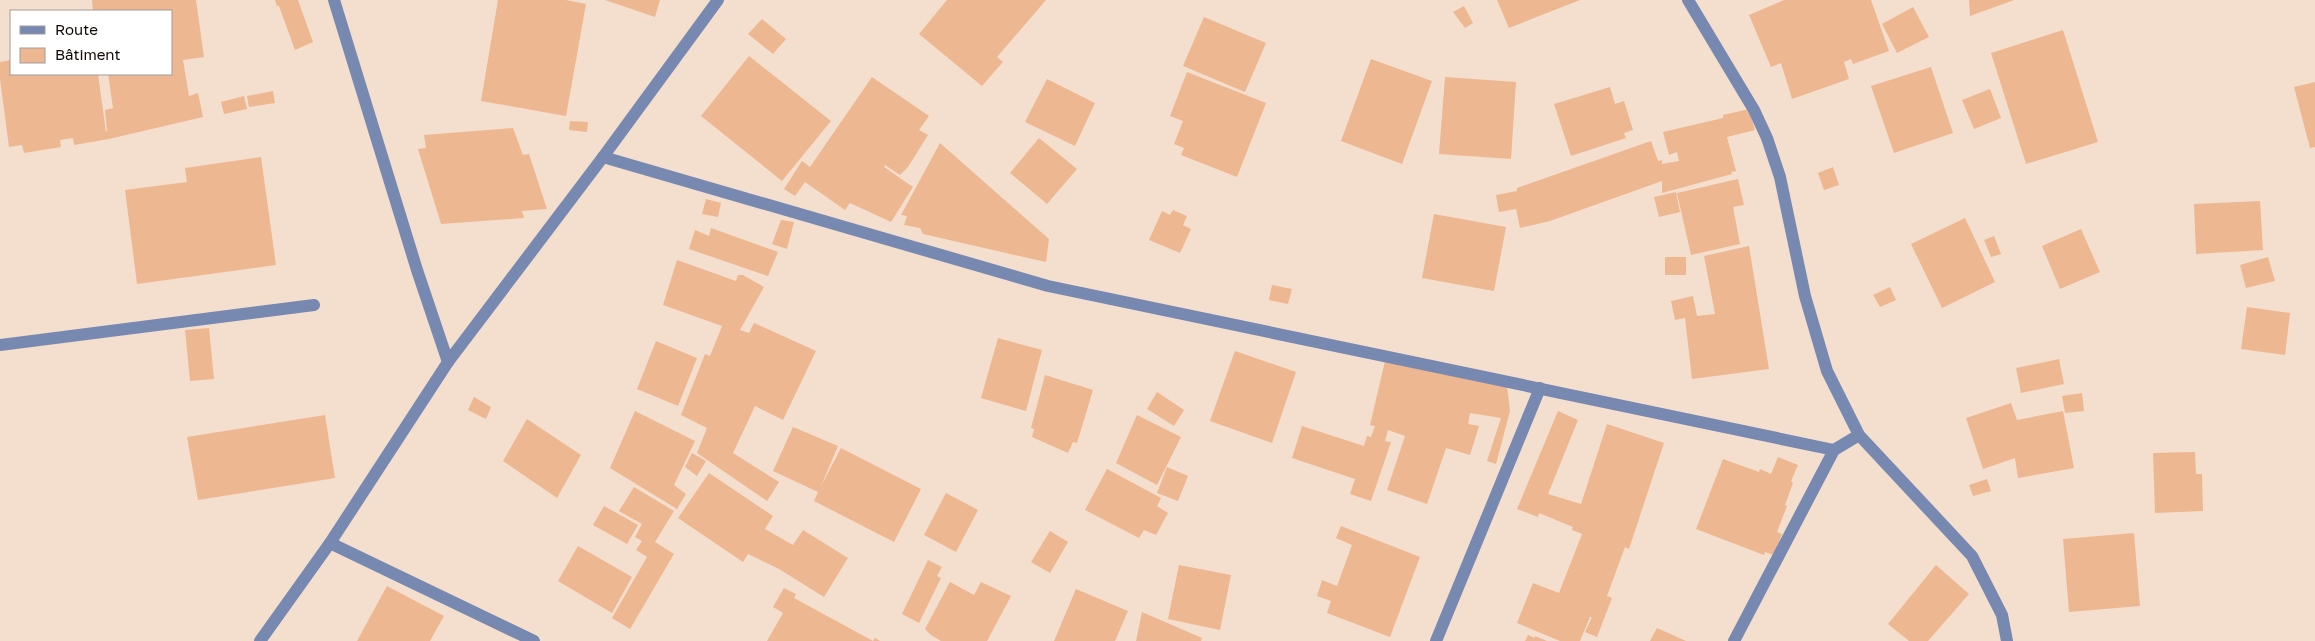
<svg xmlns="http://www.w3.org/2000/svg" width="2315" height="641" font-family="'Golos Text',sans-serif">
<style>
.building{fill:#edb791}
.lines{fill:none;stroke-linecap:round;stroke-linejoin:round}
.street{stroke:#7889b1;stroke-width:12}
</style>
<rect width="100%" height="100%" fill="#f4dfce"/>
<g class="building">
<path d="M 92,0 L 196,0 L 204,57 L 183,60 L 189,96 L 198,93 L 203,117 L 109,139 L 74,145 L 73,138 L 60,140 L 61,147 L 24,153 L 22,145 L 9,147 L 0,79 L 0,62 L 11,60 L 11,74 L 98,74 L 106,132 L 107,131 L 105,110 L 113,108 L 108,74 L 171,74 L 171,11 L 93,11 Z"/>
<path d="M 275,0 L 298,0 L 313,42 L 295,50 L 279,6 L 277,6 Z"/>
<path d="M 498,0 L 566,0 L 586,4 L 566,116 L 481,101 Z"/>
<path d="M 605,0 L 660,0 L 655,17 Z"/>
<path d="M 947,0 L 1046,0 L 997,57 L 1003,62 L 982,86 L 919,34 Z"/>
<path d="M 1497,0 L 1580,0 L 1509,28 Z"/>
<path d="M 1784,0 L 1871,0 L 1889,51 L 1853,64 L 1851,59 L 1844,62 L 1849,79 L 1792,99 L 1781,63 L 1771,67 L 1749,15 Z"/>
<path d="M 1969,0 L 2014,0 L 1970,16 Z"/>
<path d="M 1464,6 L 1473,23 L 1465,28 L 1453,12 Z"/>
<path d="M 1913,7 L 1929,37 L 1897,53 L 1882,24 Z"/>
<path d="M 1204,17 L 1266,43 L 1245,92 L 1183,66 Z"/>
<path d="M 762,19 L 786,39 L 773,54 L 748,34 Z"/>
<path d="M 2063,30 L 2098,142 L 2026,164 L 1991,53 Z"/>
<path d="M 749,56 L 831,121 L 782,181 L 701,116 Z"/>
<path d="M 1371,59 L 1432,81 L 1402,164 L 1341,141 Z"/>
<path d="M 1931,67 L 1953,133 L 1894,153 L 1871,86 Z"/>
<path d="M 1187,72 L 1266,103 L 1237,177 L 1181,155 L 1184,148 L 1174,144 L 1183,121 L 1170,116 Z"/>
<path d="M 872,77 L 929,116 L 919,130 L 928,135 L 908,167 L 900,175 L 885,165 L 884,167 L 913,187 L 891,222 L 850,203 L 845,210 L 805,182 L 795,196 L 784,189 L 802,161 L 810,167 Z"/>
<path d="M 1445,77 L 1516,82 L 1511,159 L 1439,154 Z"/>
<path d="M 1047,79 L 1095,103 L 1075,146 L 1025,122 Z"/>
<path d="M 2315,82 L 2315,147 L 2310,148 L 2294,87 Z"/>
<path d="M 1610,87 L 1615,104 L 1624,101 L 1633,130 L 1624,133 L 1626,138 L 1571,156 L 1554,104 Z"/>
<path d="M 1990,89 L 2001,118 L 1974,129 L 1962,100 Z"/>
<path d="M 273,91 L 275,103 L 249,107 L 247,96 Z"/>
<path d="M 244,96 L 247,109 L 224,114 L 221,102 Z"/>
<path d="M 1749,109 L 1755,130 L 1727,137 L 1736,171 L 1731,172 L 1732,174 L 1662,193 L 1662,181 L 1550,221 L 1520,228 L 1516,209 L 1499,212 L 1496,195 L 1517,191 L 1517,188 L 1651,141 L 1658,161 L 1662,160 L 1662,164 L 1679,161 L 1677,152 L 1669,155 L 1663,132 L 1723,118 L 1723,115 Z"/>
<path d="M 570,121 L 588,122 L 587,132 L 569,130 Z"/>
<path d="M 513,128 L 523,155 L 529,154 L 547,209 L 522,211 L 524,218 L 441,224 L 418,149 L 426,148 L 424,135 Z"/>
<path d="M 1039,138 L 1077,169 L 1047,204 L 1010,173 Z"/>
<path d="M 940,143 L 1049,239 L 1046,262 L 923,234 L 920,228 L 904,225 L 907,216 L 901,215 Z"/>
<path d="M 261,157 L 276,265 L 137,284 L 125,190 L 187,182 L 185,168 Z"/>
<path d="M 1833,167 L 1839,185 L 1824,190 L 1818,173 Z"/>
<path d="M 1738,179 L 1744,205 L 1733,207 L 1740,244 L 1691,255 L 1677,193 Z"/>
<path d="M 1676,192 L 1680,212 L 1659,217 L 1654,197 Z"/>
<path d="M 706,199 L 721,203 L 718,217 L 702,214 Z"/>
<path d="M 2260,201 L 2263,250 L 2196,254 L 2194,204 Z"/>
<path d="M 1173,210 L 1187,216 L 1183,225 L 1191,229 L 1180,253 L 1149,240 L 1162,211 L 1170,215 Z"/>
<path d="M 1434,214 L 1506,227 L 1494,291 L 1422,278 Z"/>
<path d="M 1965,218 L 1995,282 L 1942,308 L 1911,244 Z"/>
<path d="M 781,220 L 794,222 L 787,249 L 772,244 Z"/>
<path d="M 711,228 L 778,252 L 768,276 L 689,249 L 695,230 L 709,236 Z"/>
<path d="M 2081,229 L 2100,272 L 2060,289 L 2042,246 Z"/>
<path d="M 1994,236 L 2001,254 L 1991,257 L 1984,240 Z"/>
<path d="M 1749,246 L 1769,369 L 1692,379 L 1685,318 L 1675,320 L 1671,301 L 1693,296 L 1697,316 L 1715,314 L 1704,256 Z"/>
<rect x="1665" y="257" width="21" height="18"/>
<path d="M 2268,257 L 2275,281 L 2246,288 L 2240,265 Z"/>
<path d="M 677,260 L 736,281 L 738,275 L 743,275 L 764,287 L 740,330 L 749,333 L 754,323 L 816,351 L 783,420 L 755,406 L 733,453 L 779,482 L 767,501 L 697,453 L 707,428 L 681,415 L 705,354 L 710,356 L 722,326 L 663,305 Z"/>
<path d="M 1272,285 L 1292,289 L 1288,304 L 1269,300 Z"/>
<path d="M 1890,287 L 1896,300 L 1880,307 L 1873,295 Z"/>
<path d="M 2247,307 L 2290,313 L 2285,355 L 2241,349 Z"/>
<path d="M 209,328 L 214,379 L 190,381 L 185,330 Z"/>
<path d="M 998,338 L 1042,350 L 1026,411 L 981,398 Z"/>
<path d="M 656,341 L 697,358 L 678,406 L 637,389 Z"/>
<path d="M 1235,351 L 1296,372 L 1272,443 L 1210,421 Z"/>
<path d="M 1386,357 L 1507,386 L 1510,411 L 1496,464 L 1487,461 L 1501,418 L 1470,413 L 1468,424 L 1479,426 L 1470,455 L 1446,448 L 1427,504 L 1387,490 L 1405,436 L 1388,430 L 1385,441 L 1391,442 L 1371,501 L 1350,494 L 1355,479 L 1292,458 L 1302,426 L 1364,446 L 1367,436 L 1371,437 L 1375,426 L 1370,425 Z"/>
<path d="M 2059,359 L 2064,384 L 2021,393 L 2016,368 Z"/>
<path d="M 1045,375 L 1093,390 L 1077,443 L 1073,442 L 1068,453 L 1032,437 L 1034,429 L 1031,428 Z"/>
<path d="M 1157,392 L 1184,410 L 1174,426 L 1147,409 Z"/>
<path d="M 2082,393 L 2084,411 L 2065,413 L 2062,396 Z"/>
<path d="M 474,397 L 491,407 L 486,419 L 468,410 Z"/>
<path d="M 2011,403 L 2017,420 L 2063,411 L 2074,468 L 2018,478 L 2015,458 L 1983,469 L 1966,418 Z"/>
<path d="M 635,411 L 695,441 L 674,485 L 686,494 L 677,509 L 610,468 Z"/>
<path d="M 1558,411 L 1578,420 L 1548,494 L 1581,504 L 1607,424 L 1664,443 L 1629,549 L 1625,547 L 1607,596 L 1612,598 L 1597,637 L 1585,632 L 1592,617 L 1590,617 L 1580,641 L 1560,641 L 1517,623 L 1533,583 L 1559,593 L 1582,534 L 1572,530 L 1573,527 L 1539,513 L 1538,517 L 1517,509 Z"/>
<path d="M 325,415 L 335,478 L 198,500 L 187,437 Z"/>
<path d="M 1137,415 L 1181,437 L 1157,485 L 1116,463 Z"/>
<path d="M 527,419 L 581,455 L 557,498 L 503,461 Z"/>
<path d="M 793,427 L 838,446 L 821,486 L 841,448 L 921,489 L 894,542 L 814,501 L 818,492 L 773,471 Z"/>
<path d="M 2195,452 L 2196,474 L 2202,474 L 2203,511 L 2155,513 L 2153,453 Z"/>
<path d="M 692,453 L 706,461 L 697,476 L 685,467 Z"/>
<path d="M 1778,457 L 1798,465 L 1791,481 L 1793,483 L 1785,505 L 1787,506 L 1777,532 L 1782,534 L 1774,555 L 1765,552 L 1764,555 L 1696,529 L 1723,459 L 1759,472 L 1760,469 L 1771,474 Z"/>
<path d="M 1167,467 L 1188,476 L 1178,501 L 1157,493 Z"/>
<path d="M 1107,469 L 1161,498 L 1157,506 L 1168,513 L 1156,535 L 1144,530 L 1139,538 L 1085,510 Z"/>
<path d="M 709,473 L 773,516 L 765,529 L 793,545 L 803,530 L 848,558 L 824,597 L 779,569 L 748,554 L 743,562 L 678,518 Z"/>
<path d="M 1987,479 L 1991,491 L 1973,496 L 1969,485 Z"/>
<path d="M 634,487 L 674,511 L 655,542 L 674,554 L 630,629 L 612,618 L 647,557 L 636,550 L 642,541 L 635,537 L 642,524 L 619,511 Z"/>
<path d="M 946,493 L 978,510 L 956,552 L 924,535 Z"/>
<path d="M 604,506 L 638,525 L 627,544 L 593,525 Z"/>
<path d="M 1341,526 L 1420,557 L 1390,637 L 1327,613 L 1331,601 L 1317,596 L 1322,580 L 1337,586 L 1352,545 L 1336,538 Z"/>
<path d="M 1050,531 L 1068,542 L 1050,573 L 1031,562 Z"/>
<path d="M 2134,533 L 2140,606 L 2069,612 L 2063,539 Z"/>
<path d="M 578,546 L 632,577 L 612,613 L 558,581 Z"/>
<path d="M 928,560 L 942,567 L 937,576 L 941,578 L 919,623 L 902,614 Z"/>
<path d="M 1179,565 L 1231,575 L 1220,630 L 1168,619 Z"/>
<path d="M 1936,565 L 1969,594 L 1928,641 L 1909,641 L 1888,624 Z"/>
<path d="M 950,582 L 974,595 L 981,582 L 1011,596 L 987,641 L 941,641 L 931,635 L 925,629 Z"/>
<path d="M 387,586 L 444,616 L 430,641 L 357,641 Z"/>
<path d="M 784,588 L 796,594 L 794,598 L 873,641 L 875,638 L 880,641 L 767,641 L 783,613 L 773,607 Z"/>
<path d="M 1076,589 L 1128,611 L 1115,641 L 1054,641 Z"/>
<path d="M 1142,612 L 1202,638 L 1201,641 L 1136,641 Z"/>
<path d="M 1657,628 L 1686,641 L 1650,641 Z"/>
<path d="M 1528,635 L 1535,638 L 1535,636 L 1547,641 L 1525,641 Z"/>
</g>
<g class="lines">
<g class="street">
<path d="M 334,0 L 417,270 L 448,362"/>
<path d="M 1688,0 L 1754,110 L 1767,138 L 1780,177 L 1805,296 L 1827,371 L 1859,435 L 1972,556 L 2002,615 L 2007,641"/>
<path d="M 603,157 L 1048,286 L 1834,450"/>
<path d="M 0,345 L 314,305"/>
<path d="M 330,543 L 534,641"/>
<path d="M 260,641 L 330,543 L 448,362 L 603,157 L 718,0"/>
<path d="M 1436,641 L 1540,388"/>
<path d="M 1734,641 L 1834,450 L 1859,435"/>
</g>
</g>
<rect x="10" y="10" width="162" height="65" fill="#ffffff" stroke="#a09d9b"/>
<rect x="20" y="26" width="25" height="8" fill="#7889b1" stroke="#a09d9b"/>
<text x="55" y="35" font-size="15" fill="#110a05">Route</text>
<rect x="20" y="48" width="25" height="15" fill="#edb791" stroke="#a09d9b"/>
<text x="55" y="60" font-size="15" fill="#110a05">Bâtiment</text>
</svg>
